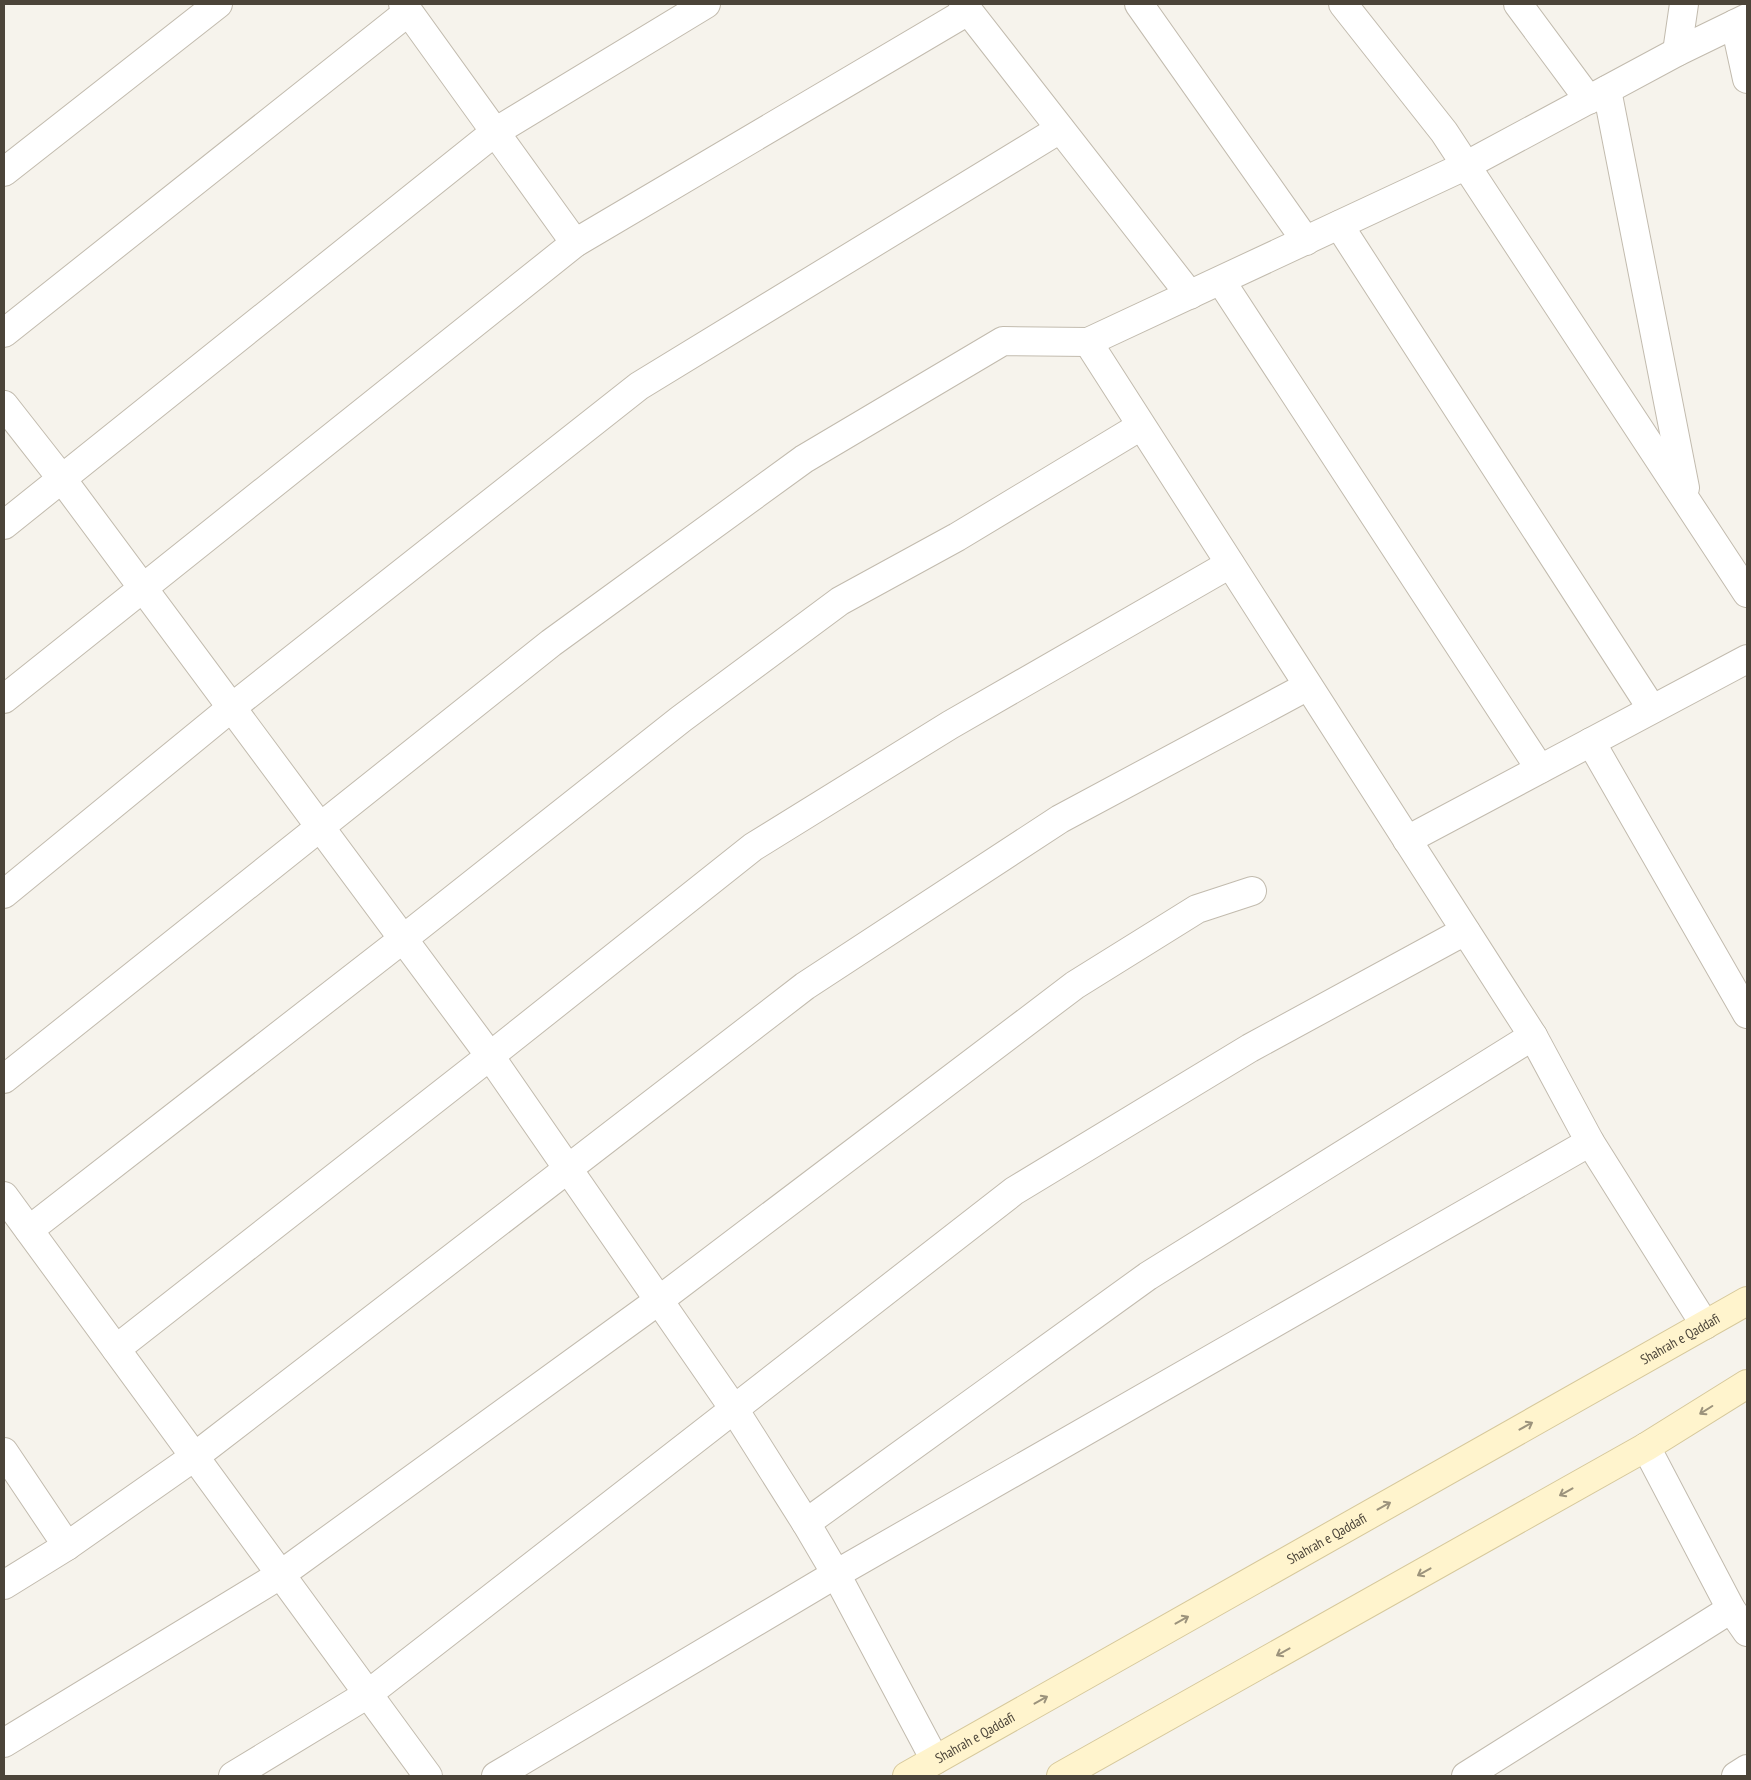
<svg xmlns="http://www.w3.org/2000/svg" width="1751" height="1780" font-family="'PT Sans Narrow',sans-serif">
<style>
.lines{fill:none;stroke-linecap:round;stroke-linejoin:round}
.street-casing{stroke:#c2bbae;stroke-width:30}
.secondary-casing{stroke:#d6c89b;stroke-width:30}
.street{stroke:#fff;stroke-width:28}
.secondary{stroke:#fff4cd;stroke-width:28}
.oneway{stroke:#9c937c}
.labels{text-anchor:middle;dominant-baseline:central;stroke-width:4;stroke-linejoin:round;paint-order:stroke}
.street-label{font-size:14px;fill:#4b4439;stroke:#fff}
</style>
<rect width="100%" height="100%" fill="#f6f3ec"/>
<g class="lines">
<g class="street-casing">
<g id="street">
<path d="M 403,4 L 575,243"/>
<path d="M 963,4 L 1190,295"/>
<path d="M 1139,4 L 1306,241"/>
<path d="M 1343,4 L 1444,132 L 1747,593"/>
<path d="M 1518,4 L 1589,100"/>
<path d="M 1735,24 L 1747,79"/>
<path d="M 1677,52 L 1684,4"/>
<path d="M 1607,90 L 1685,488"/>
<path d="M 4,172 L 218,4"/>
<path d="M 1339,225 L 1652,709"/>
<path d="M 1221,281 L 1540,769"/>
<path d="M 4,333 L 408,12"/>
<path d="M 1088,342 L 1533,1036 L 1590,1142 L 1705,1325"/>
<path d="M 4,405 L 62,479 L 490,1056 L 734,1409 L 806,1523 L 836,1574 L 935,1760"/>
<path d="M 4,525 L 495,132 L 706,4"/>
<path d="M 4,699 L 575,243 L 968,11"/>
<path d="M 1591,742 L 1747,1014"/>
<path d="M 1407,840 L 1747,659"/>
<path d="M 4,894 L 231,708 L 639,386 L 1060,129"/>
<path d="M 4,1079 L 551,643 L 804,459 L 1003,341 L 1088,342 L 1465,166 L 1677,52 L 1747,18"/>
<path d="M 4,1196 L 428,1776"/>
<path d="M 29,1230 L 403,939 L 681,719 L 840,601 L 957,537 L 1141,426"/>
<path d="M 116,1349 L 490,1056 L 753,847 L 950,725 L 1230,564"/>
<path d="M 1646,1447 L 1731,1609 L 1747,1632"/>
<path d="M 4,1452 L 67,1546"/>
<path d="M 806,1523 L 1148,1276 L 1533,1036"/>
<path d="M 4,1585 L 67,1546 L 194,1457 L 805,986 L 1060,819 L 1308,686"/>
<path d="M 4,1743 L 280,1575 L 658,1301 L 1075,985 L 1197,909 L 1252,891"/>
<path d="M 233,1776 L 368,1694 L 1014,1191 L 1250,1048 L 1452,938 L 1466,932"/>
<path d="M 496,1776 L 836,1574 L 1590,1142"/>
<path d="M 1466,1776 L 1731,1609"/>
<path d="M 1736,1776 L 1747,1769"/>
</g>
</g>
<g class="secondary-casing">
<g id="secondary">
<path id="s1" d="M 907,1776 L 1747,1301"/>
<path d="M 1061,1776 L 1646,1447 L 1747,1384"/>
</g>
</g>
<use href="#street" class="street"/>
<use href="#secondary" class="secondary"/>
</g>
<defs><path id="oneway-shaft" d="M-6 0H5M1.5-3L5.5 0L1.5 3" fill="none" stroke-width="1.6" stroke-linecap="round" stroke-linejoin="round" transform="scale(1.25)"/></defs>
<g class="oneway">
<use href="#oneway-shaft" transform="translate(1706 1410) rotate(148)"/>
<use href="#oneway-shaft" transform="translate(1526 1426) rotate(-29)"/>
<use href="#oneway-shaft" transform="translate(1566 1492) rotate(151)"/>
<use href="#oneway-shaft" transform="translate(1384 1506) rotate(-29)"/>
<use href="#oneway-shaft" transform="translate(1424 1572) rotate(151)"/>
<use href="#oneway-shaft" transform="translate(1182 1620) rotate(-29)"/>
<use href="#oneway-shaft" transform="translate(1283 1652) rotate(151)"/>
<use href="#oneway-shaft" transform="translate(1041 1700) rotate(-29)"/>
</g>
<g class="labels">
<g class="street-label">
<text stroke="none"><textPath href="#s1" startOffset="888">Shahrah e Qaddafi</textPath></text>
<text stroke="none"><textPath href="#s1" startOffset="482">Shahrah e Qaddafi</textPath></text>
<text stroke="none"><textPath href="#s1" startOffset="78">Shahrah e Qaddafi</textPath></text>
</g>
</g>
<rect width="1751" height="1780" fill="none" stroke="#4b4439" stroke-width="10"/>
</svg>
